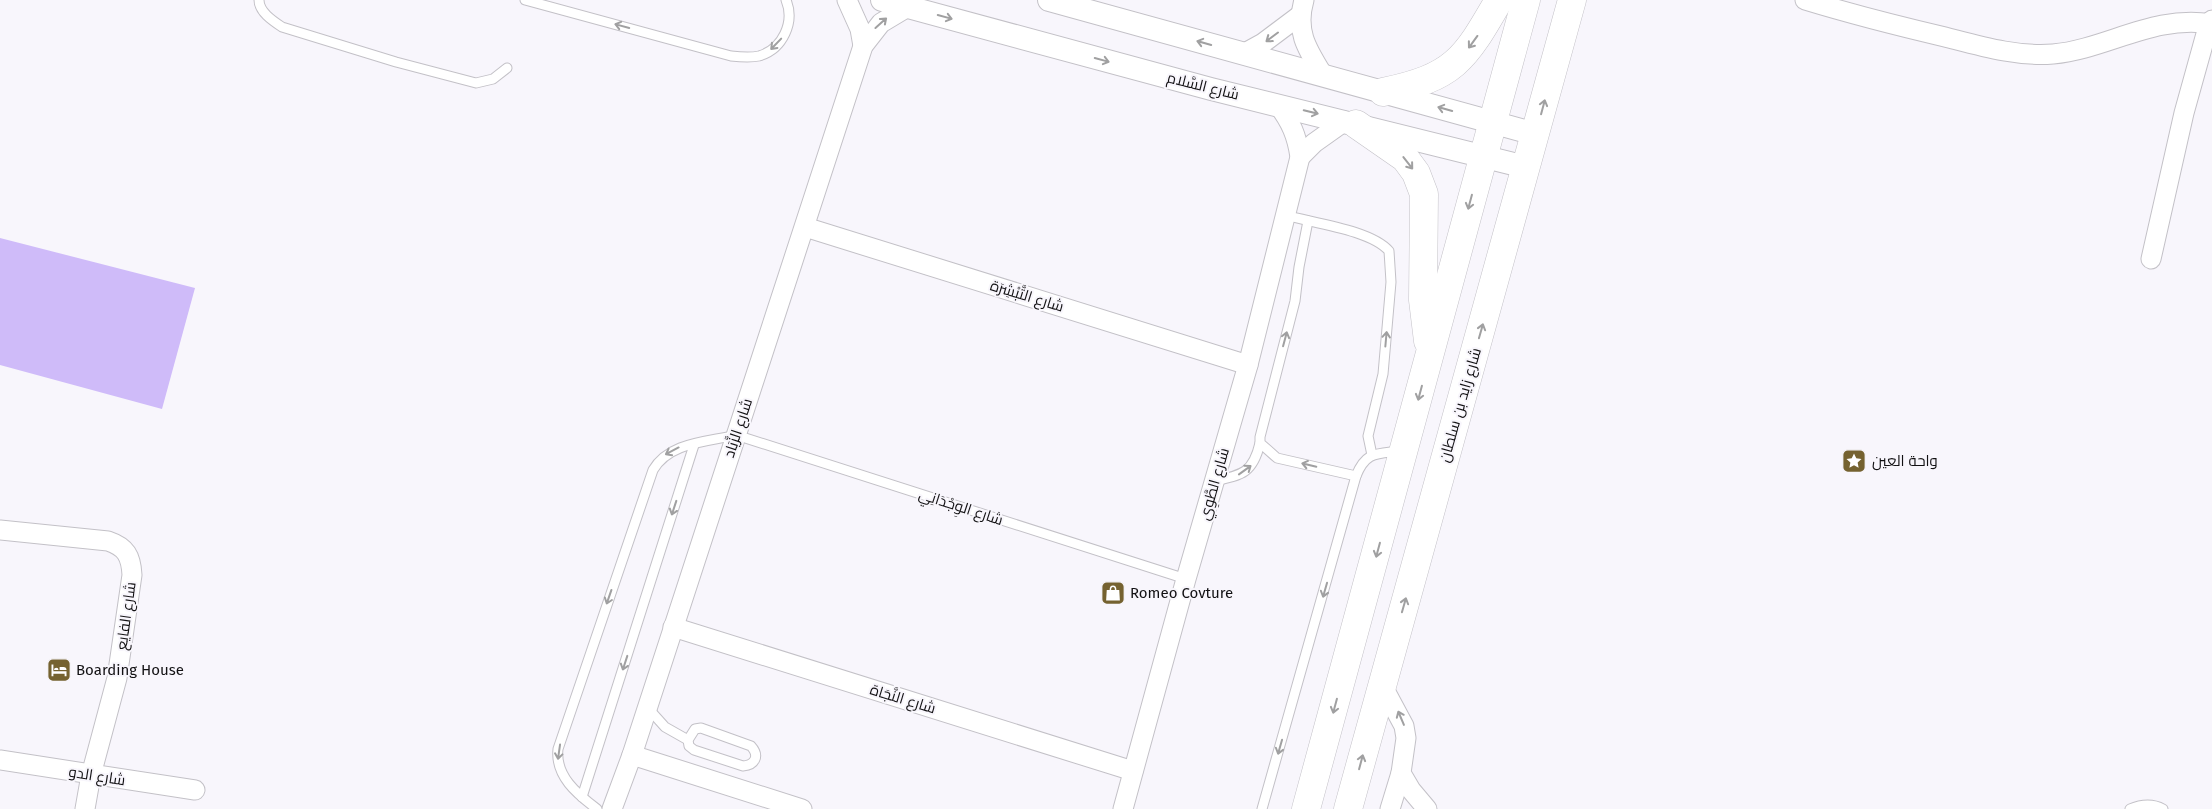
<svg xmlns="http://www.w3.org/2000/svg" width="2212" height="809" font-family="'Fira Sans',Cairo,sans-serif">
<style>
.green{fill:#cfbbf9}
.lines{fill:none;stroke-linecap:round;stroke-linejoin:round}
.service-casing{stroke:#c3c1c7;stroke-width:11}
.minor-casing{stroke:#c3c1c7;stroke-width:21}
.tertiary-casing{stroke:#c3c1c7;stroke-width:24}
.trunk-casing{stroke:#c3c1c7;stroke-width:29}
.service{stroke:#fff;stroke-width:9}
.minor{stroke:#fff;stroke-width:19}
.tertiary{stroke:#fff;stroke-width:22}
.trunk{stroke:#fff;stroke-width:28}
.oneway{stroke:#a0a0a1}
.labels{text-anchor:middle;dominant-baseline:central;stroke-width:4;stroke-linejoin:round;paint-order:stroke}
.street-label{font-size:15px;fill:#121113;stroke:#f8f6fc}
.poi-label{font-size:15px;fill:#121113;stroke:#f8f6fc;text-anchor:start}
</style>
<rect width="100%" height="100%" fill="#f8f6fc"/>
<path class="green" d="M 0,238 L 195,288 L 162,409 L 0,365 Z"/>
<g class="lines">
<g class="service-casing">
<g id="service">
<path d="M 259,0 C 259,12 273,21 282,27 L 396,62 L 476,83 L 493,79 L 507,68"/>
<path d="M 525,0 L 731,56 C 740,57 750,58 759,56 C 783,49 795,22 786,0"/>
<path d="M 1285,215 C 1313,223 1371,230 1389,251 L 1391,282 L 1383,374 L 1368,436 L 1372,455"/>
<path d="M 1308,221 L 1299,267 L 1295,301 L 1260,437 L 1260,443 L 1277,458 L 1356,476"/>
<path d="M 1215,481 C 1242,475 1253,473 1260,443"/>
<path d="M 647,707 L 665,727 L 688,740"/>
<path d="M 701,728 L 751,746 C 760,756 755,765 743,766 L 694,750 L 689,746 L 688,740 L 695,729 Z"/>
<path d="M 582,797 L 694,445"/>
<path d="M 597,809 C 577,794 555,776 558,749 L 653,470 C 669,442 707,442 736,435 L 1186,579"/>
<path d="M 1262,809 L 1356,476 C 1366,451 1377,454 1400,451"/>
<path d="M 2130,809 C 2142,804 2152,803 2163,809"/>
</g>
</g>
<g class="minor-casing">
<g id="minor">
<path d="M 847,0 L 860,29 L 863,46"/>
<path d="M 1304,0 C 1295,31 1307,49 1323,75"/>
<path d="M 1805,0 C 1851,14 1898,26 1945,37 C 1980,46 2017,57 2053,54 C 2107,49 2154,14 2212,24"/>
<path d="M 1243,54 L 1263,43 L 1299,16"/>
<path d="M 1300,157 L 1314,143 L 1345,121"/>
<path d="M 805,227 L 1248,365"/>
<path d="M 2151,259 L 2184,113 L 2209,23 L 2212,20"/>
<path d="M 0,530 L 108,541 C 126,547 131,556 132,575 L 117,678 L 91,775 L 85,809"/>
<path d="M 673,627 L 1133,771"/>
<path d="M 1382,685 L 1404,726 L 1406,738 L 1401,773 L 1411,790 L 1427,809"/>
<path d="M 632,755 L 802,809"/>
<path d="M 0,760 L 195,790"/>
<path d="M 612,809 L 632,755 L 863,46 L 881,23 L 906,8"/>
<path d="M 1123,809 L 1186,579 L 1248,365 L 1300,157 C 1297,136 1291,122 1278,105"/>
<path d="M 1390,809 L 1401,773"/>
</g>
</g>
<g class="tertiary-casing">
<g id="tertiary">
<path d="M 882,0 L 1211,89 L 1526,167"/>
<path d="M 1049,0 L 1535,134"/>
</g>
</g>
<g class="trunk-casing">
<g id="trunk">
<path d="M 1383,92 C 1454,77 1464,61 1499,0"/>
<path d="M 1356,124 L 1405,158 L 1416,173 L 1424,194 L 1423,300 L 1428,341"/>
<path d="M 1306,809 L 1526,0"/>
<path d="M 1348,809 L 1572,0"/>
</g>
</g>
<use href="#service" class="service"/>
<use href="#minor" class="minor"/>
<use href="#tertiary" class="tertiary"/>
<use href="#trunk" class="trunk"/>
</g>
<defs><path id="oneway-shaft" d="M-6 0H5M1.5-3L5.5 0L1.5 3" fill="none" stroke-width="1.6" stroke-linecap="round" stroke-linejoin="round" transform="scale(1.25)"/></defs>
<g class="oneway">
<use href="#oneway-shaft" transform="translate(945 17) rotate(15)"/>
<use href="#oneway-shaft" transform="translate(881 23) rotate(-42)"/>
<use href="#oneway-shaft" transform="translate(622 26) rotate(-165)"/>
<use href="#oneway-shaft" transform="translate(1272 37) rotate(143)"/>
<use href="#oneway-shaft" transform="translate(1473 42) rotate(126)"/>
<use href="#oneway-shaft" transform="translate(1204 43) rotate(-164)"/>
<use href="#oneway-shaft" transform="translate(776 44) rotate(134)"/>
<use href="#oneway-shaft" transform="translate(1102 60) rotate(15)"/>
<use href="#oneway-shaft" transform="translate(1543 107) rotate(-75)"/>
<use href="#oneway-shaft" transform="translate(1445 109) rotate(-164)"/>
<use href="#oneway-shaft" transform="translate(1311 112) rotate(14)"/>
<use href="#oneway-shaft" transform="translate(1408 163) rotate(52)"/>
<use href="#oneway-shaft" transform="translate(1470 202) rotate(105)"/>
<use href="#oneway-shaft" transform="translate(1481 331) rotate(-74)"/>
<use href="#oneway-shaft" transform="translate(1285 339) rotate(-75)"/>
<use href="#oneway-shaft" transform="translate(1386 339) rotate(-85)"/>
<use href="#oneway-shaft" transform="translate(1420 393) rotate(105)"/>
<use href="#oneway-shaft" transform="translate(672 451) rotate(152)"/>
<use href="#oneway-shaft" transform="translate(1309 465) rotate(-167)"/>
<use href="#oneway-shaft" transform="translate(1245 470) rotate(-36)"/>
<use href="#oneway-shaft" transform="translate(674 508) rotate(108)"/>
<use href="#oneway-shaft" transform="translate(1378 550) rotate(105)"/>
<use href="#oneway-shaft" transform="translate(1325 590) rotate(106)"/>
<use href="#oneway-shaft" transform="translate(609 597) rotate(109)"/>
<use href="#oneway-shaft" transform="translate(1404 605) rotate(-74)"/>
<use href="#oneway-shaft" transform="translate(625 663) rotate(108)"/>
<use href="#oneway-shaft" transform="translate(1335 706) rotate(105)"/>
<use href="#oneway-shaft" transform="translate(1401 718) rotate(-113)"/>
<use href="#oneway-shaft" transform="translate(1280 747) rotate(106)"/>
<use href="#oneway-shaft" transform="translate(559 752) rotate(98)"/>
<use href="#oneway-shaft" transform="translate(1361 762) rotate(-75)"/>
</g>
<defs>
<g id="sight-square" transform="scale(1.25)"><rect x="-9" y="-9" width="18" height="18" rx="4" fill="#756230" stroke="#f8f6fc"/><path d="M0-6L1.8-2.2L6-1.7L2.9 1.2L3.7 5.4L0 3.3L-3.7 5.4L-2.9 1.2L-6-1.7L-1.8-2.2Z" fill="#fff"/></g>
<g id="shop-square" transform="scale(1.25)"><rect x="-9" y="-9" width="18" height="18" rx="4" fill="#756230" stroke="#f8f6fc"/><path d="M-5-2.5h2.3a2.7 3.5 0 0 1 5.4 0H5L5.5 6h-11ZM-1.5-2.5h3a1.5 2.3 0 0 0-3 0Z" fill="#fff"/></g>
<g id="hotel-square" transform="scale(1.25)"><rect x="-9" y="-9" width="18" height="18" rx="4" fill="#756230" stroke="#f8f6fc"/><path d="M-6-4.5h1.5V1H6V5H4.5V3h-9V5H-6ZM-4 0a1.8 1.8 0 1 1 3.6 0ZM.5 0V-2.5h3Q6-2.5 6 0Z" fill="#fff"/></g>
</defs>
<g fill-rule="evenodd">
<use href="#sight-square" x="1854" y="461"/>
<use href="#shop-square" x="1113" y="593"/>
<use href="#hotel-square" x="59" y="670"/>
</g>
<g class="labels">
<g class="street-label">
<text transform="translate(1203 86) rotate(14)">شارع السَّلام</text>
<text transform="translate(1027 296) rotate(17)">شارع التَّبْشِرَة</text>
<text transform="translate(1460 405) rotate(-74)">شارع زايد بن سلطان</text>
<text transform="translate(738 428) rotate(-72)">شارع الزَّبَاد</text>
<text transform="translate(1214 484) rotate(-74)">شارع الطَّوِي</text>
<text transform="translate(961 507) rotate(18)">شارع الوِجْدَانِي</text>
<text transform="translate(126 616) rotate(-82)">شارع الفايع</text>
<text transform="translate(903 699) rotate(17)">شارع النَّجَاة</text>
<text transform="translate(97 776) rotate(9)">شارع الدو</text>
</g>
<g class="poi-label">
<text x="1872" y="461">واحة العين</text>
<text x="1130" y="593">Romeo Covture</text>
<text x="76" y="670">Boarding House</text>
</g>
</g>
</svg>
